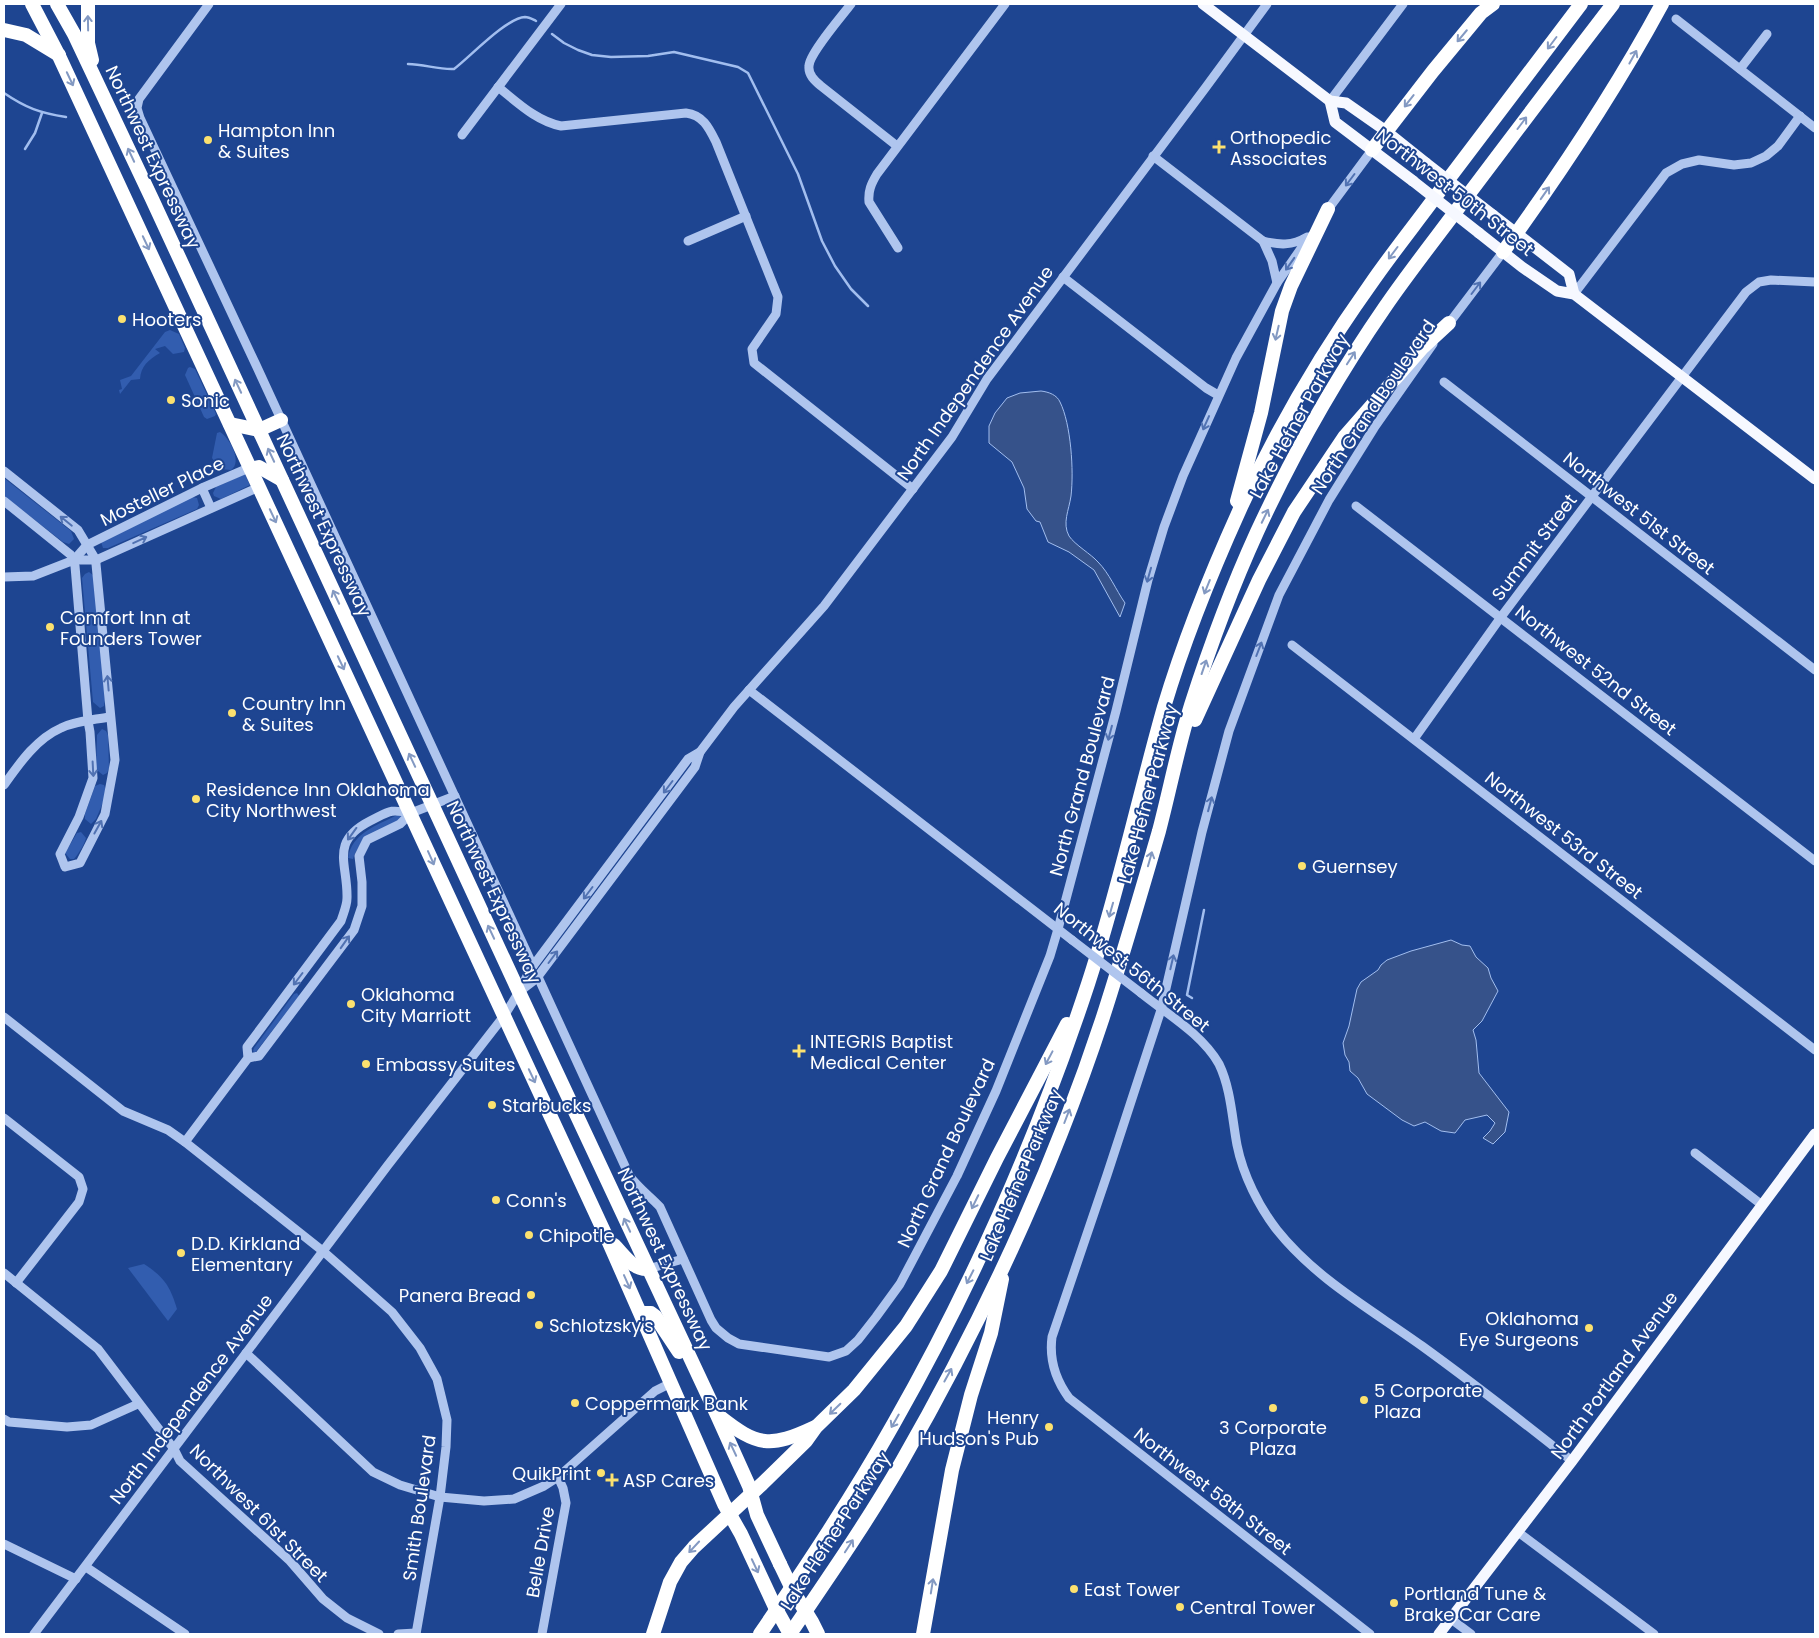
<svg xmlns="http://www.w3.org/2000/svg" width="1819" height="1638" font-family="Poppins,sans-serif">
<style>
.green{fill:#325daf}
.water{fill:#36528a;stroke:#a2beef}
.lines{fill:none;stroke-linecap:round;stroke-linejoin:round}
.stream{stroke:#a2beef;stroke-width:2.5}
.minor{stroke:#afc5ee;stroke-width:9}
.major{stroke:#f6f8ff;stroke-width:11}
.highway{stroke:#fff;stroke-width:14}
.minor-bridge{stroke:#afc5ee;stroke-width:9}
.major-bridge{stroke:#f6f8ff;stroke-width:11}
.highway-bridge{stroke:#fff;stroke-width:14}
.oneway{stroke:#8399c2}
.oneway2{stroke:#5172b2}
.poi-dot{fill:#fce16f;stroke:#1e4591;stroke-width:2}
.labels{text-anchor:middle;dominant-baseline:central;stroke-width:4;stroke-linejoin:round;paint-order:stroke}
.poi-label{font-size:18px;fill:#fff;stroke:#1e4591;text-anchor:start}
.street-label{font-size:18px;fill:#fff;stroke:#1e4591}
</style>
<rect width="100%" height="100%" fill="#1e4591"/>
<g class="green">
<path d="M 170,330 L 179,334 L 185,348 L 184,352 L 173,354 L 165,346 L 155,349 L 160,353 C 148,360 141,366 140,379 L 131,380 L 120,394 L 119,390 L 122,389 L 120,380 L 131,376 L 165,332 Z"/>
<path d="M 190,367 L 195,369 L 216,414 L 215,416 L 207,419 L 204,417 L 185,375 L 188,368 Z"/>
<path d="M 220,432 C 229,437 243,462 231,470 L 220,469 L 212,458 L 217,433 Z"/>
<path d="M 245,474 L 250,485 L 221,499 L 214,496 L 213,493 L 216,487 Z"/>
<path d="M 4,478 L 71,531 L 74,539 L 69,544 L 63,542 L 4,496 Z"/>
<path d="M 192,497 L 197,498 L 199,505 L 197,509 L 108,548 L 103,548 L 101,542 Z"/>
<path d="M 89,572 L 94,576 L 105,700 L 104,706 L 100,708 L 93,702 L 82,578 L 85,574 Z"/>
<path d="M 102,729 L 106,731 L 108,735 L 109,768 L 107,773 L 103,775 L 98,771 L 96,767 L 97,735 Z"/>
<path d="M 100,784 L 104,785 L 107,793 L 96,819 L 91,824 L 85,819 L 85,814 L 95,786 Z"/>
<path d="M 397,815 L 402,815 L 403,819 C 384,829 359,837 353,859 L 348,858 C 352,833 376,826 397,815 Z"/>
<path d="M 81,832 L 86,838 C 84,845 79,853 74,859 L 70,859 L 65,853 L 77,833 Z"/>
<path d="M 297,993 L 299,996 L 255,1053 L 253,1051 L 254,1048 L 294,994 Z"/>
<path d="M 144,1264 C 164,1277 170,1286 177,1309 L 168,1321 L 128,1268 Z"/>
</g>
<g class="water">
<path d="M 1041,391 C 1049,392 1057,395 1060,402 C 1071,424 1074,471 1071,496 C 1069,510 1062,523 1069,536 C 1075,545 1091,554 1098,562 C 1109,573 1116,590 1125,603 L 1120,617 L 1094,570 L 1069,552 L 1048,542 L 1040,522 L 1036,521 L 1027,509 L 1024,488 L 1012,462 L 989,443 L 989,426 L 995,413 L 1007,398 L 1020,393 Z"/>
<path d="M 1451,940 L 1462,945 L 1470,946 L 1476,957 L 1488,968 L 1491,978 L 1498,991 L 1482,1021 L 1473,1030 L 1476,1040 L 1479,1073 L 1509,1112 L 1505,1132 L 1493,1144 L 1483,1138 L 1490,1131 L 1495,1123 L 1487,1115 L 1465,1120 L 1455,1133 L 1441,1131 L 1425,1122 L 1414,1126 L 1402,1120 L 1367,1094 L 1358,1078 L 1350,1071 L 1349,1062 L 1345,1055 L 1343,1043 L 1349,1026 L 1357,989 L 1361,982 L 1378,970 L 1381,965 L 1387,960 L 1411,951 Z"/>
</g>
<g class="lines">
<g class="stream">
<path d="M 552,34 L 564,43 L 578,50 L 592,55 L 611,57 L 648,56 L 674,52 L 738,67 L 748,73 L 798,174 L 822,241 L 835,266 L 851,289 L 868,306"/>
<path d="M 408,64 C 424,64 439,70 454,69 C 470,57 506,18 525,17 C 529,17 532,19 536,21"/>
<path d="M 4,93 C 26,108 40,113 66,117"/>
<path d="M 25,149 L 35,133 L 42,113"/>
<path d="M 1192,998 L 1187,995 L 1204,910"/>
</g>
<g class="minor">
<path d="M 209,4 L 139,99 L 137,108 L 140,118 L 256,365 L 533,966"/>
<path d="M 851,4 C 842,16 809,54 809,66 C 808,75 815,81 821,86 L 897,146"/>
<path d="M 1676,19 L 1815,128"/>
<path d="M 1740,69 L 1767,34"/>
<path d="M 498,87 C 517,102 536,121 561,126 L 686,113 C 703,115 709,128 716,142 L 778,297 L 776,314 L 752,349 L 754,363 L 913,489"/>
<path d="M 1330,101 L 1403,4"/>
<path d="M 462,135 L 561,4"/>
<path d="M 1153,156 L 1263,241 C 1279,245 1292,246 1307,237"/>
<path d="M 1326,212 L 1372,150"/>
<path d="M 688,241 L 746,216"/>
<path d="M 1263,241 L 1272,261 L 1277,283"/>
<path d="M 898,248 L 869,202 C 868,191 871,184 877,174 L 1005,4"/>
<path d="M 1063,277 L 1206,388 L 1218,395"/>
<path d="M 1574,294 L 1666,173 L 1682,164 L 1699,160 L 1734,165 L 1751,163 L 1766,156 L 1778,146 L 1800,116"/>
<path d="M 1447,326 L 1503,252"/>
<path d="M 1444,382 L 1815,670"/>
<path d="M 4,471 L 78,530 L 96,560 L 96,564 L 115,760 L 105,814 L 80,863 L 65,867 L 60,854 L 79,817 L 93,778 L 90,732 L 88,721 L 75,566 L 71,555 L 4,501"/>
<path d="M 202,488 L 211,508"/>
<path d="M 1356,506 L 1815,861"/>
<path d="M 74,560 L 87,545 L 202,488 L 244,470 L 251,469"/>
<path d="M 4,577 L 33,576 L 74,560 L 96,560 L 259,487"/>
<path d="M 1292,645 L 1815,1050"/>
<path d="M 749,690 L 1072,940"/>
<path d="M 1414,739 L 1501,617 L 1746,292 L 1759,282 L 1771,280 L 1815,282"/>
<path d="M 4,785 C 19,764 36,739 61,728 C 75,721 93,720 109,717"/>
<path d="M 538,977 L 629,1175 C 638,1188 650,1196 660,1207 L 711,1320 L 716,1328 L 728,1338 L 739,1344 L 829,1357 L 846,1351 L 858,1340 L 876,1317 L 900,1284 L 957,1176 L 996,1091 L 1050,956 L 1058,929 L 1116,711 L 1148,580 L 1164,527 L 1183,476 L 1236,358 L 1277,283 L 1309,237"/>
<path d="M 519,992 L 536,979 L 695,767 L 700,752 L 734,707 L 824,606 L 952,437 L 987,379 L 1206,87 L 1267,4"/>
<path d="M 1141,993 C 1167,1014 1202,1034 1219,1064 C 1231,1089 1232,1118 1237,1145 C 1243,1175 1259,1207 1277,1230 C 1316,1279 1372,1310 1422,1346 C 1473,1383 1523,1422 1572,1461"/>
<path d="M 4,1017 L 123,1111 L 168,1130 L 185,1142 L 324,1252 L 392,1312 L 420,1348 L 437,1379 L 447,1420 L 446,1447 L 440,1497 L 416,1634"/>
<path d="M 248,1058 L 259,1056 L 354,930 L 362,906 L 362,882 L 359,856 L 367,840 L 400,824 L 411,813 L 455,796"/>
<path d="M 4,1118 L 79,1177 L 83,1189 L 79,1202 L 16,1283"/>
<path d="M 185,1142 L 248,1058 L 247,1047 L 341,921 C 343,914 347,906 347,898 C 348,864 329,842 370,821 C 390,811 389,809 411,813"/>
<path d="M 1695,1153 L 1762,1205"/>
<path d="M 648,1269 L 683,1259"/>
<path d="M 4,1273 L 98,1349 L 174,1449 L 180,1461 L 290,1561 L 323,1599 L 347,1618 L 379,1634"/>
<path d="M 246,1353 L 373,1472 L 400,1485 L 440,1497 L 484,1501 L 514,1499 L 544,1486 L 558,1477 L 655,1391 L 671,1383"/>
<path d="M 4,1419 L 9,1422 L 67,1427 L 91,1425 L 138,1404"/>
<path d="M 1518,1532 L 1654,1634"/>
<path d="M 4,1544 L 76,1579"/>
<path d="M 86,1567 L 185,1634"/>
<path d="M 1451,1619 L 1471,1634"/>
<path d="M 34,1634 L 388,1165 L 504,1016 L 519,992 L 530,970 L 688,759 L 700,752"/>
<path d="M 398,1634 L 416,1633"/>
<path d="M 542,1634 L 566,1503 L 563,1488 L 558,1477"/>
<path d="M 1370,1634 L 1069,1398 C 1055,1379 1049,1360 1052,1337 L 1107,1175 L 1161,1010 L 1202,832 L 1229,731 L 1279,595 L 1329,500 L 1374,428 L 1433,344"/>
</g>
<g class="major">
<path d="M 1203,4 L 1330,101 L 1346,103 L 1386,131 L 1426,163"/>
<path d="M 1330,101 L 1335,122 L 1413,181"/>
<path d="M 1493,215 L 1569,274 L 1574,294"/>
<path d="M 1479,233 L 1522,267 L 1557,291 L 1574,294 L 1815,479"/>
<path d="M 1439,1634 L 1572,1461 L 1815,1134"/>
</g>
<g class="highway">
<path d="M 32,4 L 59,56 L 607,1238 L 724,1504 L 741,1534 L 775,1607"/>
<path d="M 57,4 L 74,34 L 152,199 L 519,992 L 717,1415 L 749,1486 L 757,1515 L 780,1564"/>
<path d="M 88,4 L 88,43 L 92,60"/>
<path d="M 4,30 L 26,35 L 59,55"/>
<path d="M 1372,150 L 1433,71 L 1481,13 L 1493,4"/>
<path d="M 1503,252 C 1561,172 1615,91 1662,4"/>
<path d="M 230,424 L 259,430 L 281,420"/>
<path d="M 251,469 L 259,467 L 282,480"/>
<path d="M 1237,501 L 1261,413 L 1282,311 L 1291,286 L 1328,209"/>
<path d="M 1195,720 L 1259,580 L 1294,512 L 1345,436 L 1423,347 L 1449,323"/>
<path d="M 614,1245 C 624,1255 633,1270 648,1269"/>
<path d="M 641,1313 L 651,1313 L 655,1316 L 679,1352"/>
<path d="M 719,1416 C 758,1447 770,1448 815,1427"/>
<path d="M 653,1634 L 670,1582 L 681,1562 L 694,1547 L 762,1484 L 806,1441 L 816,1427 L 854,1390 L 906,1326 L 941,1271 L 997,1158 L 1067,1024"/>
<path d="M 760,1634 C 807,1565 853,1496 894,1423 C 973,1284 1038,1136 1088,984 C 1118,893 1138,799 1164,707 C 1184,640 1211,573 1240,509 C 1276,431 1320,355 1370,285 C 1394,250 1422,216 1447,181 C 1492,122 1536,63 1581,4"/>
<path d="M 790,1634 C 828,1578 867,1522 901,1463 C 982,1322 1052,1172 1103,1017 C 1123,955 1141,893 1159,831 C 1170,789 1178,747 1191,705 C 1210,646 1231,589 1257,532 C 1293,454 1336,378 1385,307 C 1409,272 1436,238 1462,203 C 1512,137 1562,70 1613,4"/>
<path d="M 923,1634 L 952,1470 L 971,1395 L 991,1333 L 1002,1279"/>
</g>
<path class="minor-bridge" d="M 1072,940 L 1141,993"/>
<g class="major-bridge">
<path d="M 1426,163 L 1493,215"/>
<path d="M 1413,181 L 1479,233"/>
</g>
<g class="highway-bridge">
<path d="M 780,1564 L 793,1591 L 812,1622 L 818,1634"/>
<path d="M 775,1607 L 790,1634"/>
</g>
</g>
<defs><path id="oneway-shaft" d="M-6 0H5M1.5-3L5.5 0L1.5 3" fill="none" stroke-width="1.6" stroke-linecap="round" stroke-linejoin="round" transform="scale(1.25)"/></defs>
<g class="oneway">
<use href="#oneway-shaft" transform="translate(88 23) rotate(-91)"/>
<use href="#oneway-shaft" transform="translate(1462 36) rotate(130)"/>
<use href="#oneway-shaft" transform="translate(1552 43) rotate(127)"/>
<use href="#oneway-shaft" transform="translate(1633 57) rotate(-61)"/>
<use href="#oneway-shaft" transform="translate(70 79) rotate(65)"/>
<use href="#oneway-shaft" transform="translate(1409 101) rotate(128)"/>
<use href="#oneway-shaft" transform="translate(1522 123) rotate(-53)"/>
<use href="#oneway-shaft" transform="translate(131 155) rotate(-115)"/>
<use href="#oneway-shaft" transform="translate(1545 193) rotate(-55)"/>
<use href="#oneway-shaft" transform="translate(146 243) rotate(65)"/>
<use href="#oneway-shaft" transform="translate(1393 253) rotate(127)"/>
<use href="#oneway-shaft" transform="translate(1277 333) rotate(103)"/>
<use href="#oneway-shaft" transform="translate(1351 358) rotate(-57)"/>
<use href="#oneway-shaft" transform="translate(238 386) rotate(-115)"/>
<use href="#oneway-shaft" transform="translate(271 455) rotate(-115)"/>
<use href="#oneway-shaft" transform="translate(273 516) rotate(65)"/>
<use href="#oneway-shaft" transform="translate(1265 516) rotate(-64)"/>
<use href="#oneway-shaft" transform="translate(1207 587) rotate(112)"/>
<use href="#oneway-shaft" transform="translate(336 597) rotate(-115)"/>
<use href="#oneway-shaft" transform="translate(341 663) rotate(65)"/>
<use href="#oneway-shaft" transform="translate(1204 667) rotate(-71)"/>
<use href="#oneway-shaft" transform="translate(412 760) rotate(-115)"/>
<use href="#oneway-shaft" transform="translate(431 858) rotate(66)"/>
<use href="#oneway-shaft" transform="translate(1150 859) rotate(-74)"/>
<use href="#oneway-shaft" transform="translate(1111 910) rotate(106)"/>
<use href="#oneway-shaft" transform="translate(491 932) rotate(-115)"/>
<use href="#oneway-shaft" transform="translate(1049 1058) rotate(118)"/>
<use href="#oneway-shaft" transform="translate(532 1076) rotate(65)"/>
<use href="#oneway-shaft" transform="translate(1067 1116) rotate(-69)"/>
<use href="#oneway-shaft" transform="translate(975 1202) rotate(116)"/>
<use href="#oneway-shaft" transform="translate(627 1225) rotate(-115)"/>
<use href="#oneway-shaft" transform="translate(970 1277) rotate(117)"/>
<use href="#oneway-shaft" transform="translate(627 1282) rotate(66)"/>
<use href="#oneway-shaft" transform="translate(948 1375) rotate(-61)"/>
<use href="#oneway-shaft" transform="translate(835 1409) rotate(136)"/>
<use href="#oneway-shaft" transform="translate(895 1421) rotate(120)"/>
<use href="#oneway-shaft" transform="translate(733 1449) rotate(-115)"/>
<use href="#oneway-shaft" transform="translate(849 1546) rotate(-57)"/>
<use href="#oneway-shaft" transform="translate(694 1547) rotate(133)"/>
<use href="#oneway-shaft" transform="translate(755 1566) rotate(65)"/>
<use href="#oneway-shaft" transform="translate(932 1586) rotate(-81)"/>
</g>
<g class="oneway2">
<use href="#oneway-shaft" transform="translate(1350 180) rotate(127)"/>
<use href="#oneway-shaft" transform="translate(1290 264) rotate(125)"/>
<use href="#oneway-shaft" transform="translate(1476 288) rotate(-53)"/>
<use href="#oneway-shaft" transform="translate(1206 423) rotate(114)"/>
<use href="#oneway-shaft" transform="translate(66 521) rotate(-141)"/>
<use href="#oneway-shaft" transform="translate(140 540) rotate(-25)"/>
<use href="#oneway-shaft" transform="translate(1149 575) rotate(106)"/>
<use href="#oneway-shaft" transform="translate(1259 649) rotate(-69)"/>
<use href="#oneway-shaft" transform="translate(108 683) rotate(-95)"/>
<use href="#oneway-shaft" transform="translate(1110 733) rotate(105)"/>
<use href="#oneway-shaft" transform="translate(93 769) rotate(87)"/>
<use href="#oneway-shaft" transform="translate(668 787) rotate(127)"/>
<use href="#oneway-shaft" transform="translate(1210 804) rotate(-75)"/>
<use href="#oneway-shaft" transform="translate(98 827) rotate(-61)"/>
<use href="#oneway-shaft" transform="translate(352 834) rotate(126)"/>
<use href="#oneway-shaft" transform="translate(588 893) rotate(127)"/>
<use href="#oneway-shaft" transform="translate(345 942) rotate(-55)"/>
<use href="#oneway-shaft" transform="translate(553 957) rotate(-53)"/>
<use href="#oneway-shaft" transform="translate(1172 962) rotate(-77)"/>
<use href="#oneway-shaft" transform="translate(298 979) rotate(127)"/>
</g>
<g class="poi-dot">
<circle cx="208" cy="140" r="5"/>
<path d="M1216.5 139.5h5v5h5v5h-5v5h-5v-5h-5v-5h5z"/>
<circle cx="122" cy="319" r="5"/>
<circle cx="171" cy="400" r="5"/>
<circle cx="50" cy="627" r="5"/>
<circle cx="232" cy="713" r="5"/>
<circle cx="196" cy="799" r="5"/>
<circle cx="1302" cy="866" r="5"/>
<circle cx="351" cy="1004" r="5"/>
<path d="M796.5 1043.5h5v5h5v5h-5v5h-5v-5h-5v-5h5z"/>
<circle cx="366" cy="1064" r="5"/>
<circle cx="492" cy="1105" r="5"/>
<circle cx="496" cy="1200" r="5"/>
<circle cx="529" cy="1235" r="5"/>
<circle cx="181" cy="1253" r="5"/>
<circle cx="531" cy="1295" r="5"/>
<circle cx="539" cy="1325" r="5"/>
<circle cx="1589" cy="1328" r="5"/>
<circle cx="1364" cy="1400" r="5"/>
<circle cx="575" cy="1403" r="5"/>
<circle cx="1273" cy="1408" r="5"/>
<circle cx="1049" cy="1427" r="5"/>
<circle cx="601" cy="1473" r="5"/>
<path d="M609.5 1472.5h5v5h5v5h-5v5h-5v-5h-5v-5h5z"/>
<circle cx="1074" cy="1589" r="5"/>
<circle cx="1394" cy="1603" r="5"/>
<circle cx="1180" cy="1607" r="5"/>
</g>
<g class="labels">
<g class="poi-label">
<text x="218" y="130">Hampton Inn<tspan x="218" dy="21">&amp; Suites</tspan></text>
<text x="1230" y="137">Orthopedic<tspan x="1230" dy="21">Associates</tspan></text>
<text x="132" y="319">Hooters</text>
<text x="181" y="400">Sonic</text>
<text x="60" y="617">Comfort Inn at<tspan x="60" dy="21">Founders Tower</tspan></text>
<text x="242" y="703">Country Inn<tspan x="242" dy="21">&amp; Suites</tspan></text>
<text x="206" y="789">Residence Inn Oklahoma<tspan x="206" dy="21">City Northwest</tspan></text>
<text x="1312" y="866">Guernsey</text>
<text x="361" y="994">Oklahoma<tspan x="361" dy="21">City Marriott</tspan></text>
<text x="810" y="1041">INTEGRIS Baptist<tspan x="810" dy="21">Medical Center</tspan></text>
<text x="376" y="1064">Embassy Suites</text>
<text x="502" y="1105">Starbucks</text>
<text x="506" y="1200">Conn's</text>
<text x="539" y="1235">Chipotle</text>
<text x="191" y="1243">D.D. Kirkland<tspan x="191" dy="21">Elementary</tspan></text>
<text x="521" y="1295" text-anchor="end">Panera Bread</text>
<text x="1579" y="1318" text-anchor="end">Oklahoma<tspan x="1579" dy="21">Eye Surgeons</tspan></text>
<text x="549" y="1325">Schlotzsky's</text>
<text x="1374" y="1390">5 Corporate<tspan x="1374" dy="21">Plaza</tspan></text>
<text x="585" y="1403">Coppermark Bank</text>
<text x="1039" y="1417" text-anchor="end">Henry<tspan x="1039" dy="21">Hudson's Pub</tspan></text>
<text x="1273" y="1427" text-anchor="middle">3 Corporate<tspan x="1273" dy="21">Plaza</tspan></text>
<text x="591" y="1473" text-anchor="end">QuikPrint</text>
<text x="623" y="1480">ASP Cares</text>
<text x="1084" y="1589">East Tower</text>
<text x="1404" y="1593">Portland Tune &amp;<tspan x="1404" dy="21">Brake Car Care</tspan></text>
<text x="1190" y="1607">Central Tower</text>
</g>
<g class="street-label">
<text transform="translate(153 157) rotate(65)">Northwest Expressway</text>
<text transform="translate(1455 192) rotate(38)">Northwest 50th Street</text>
<text transform="translate(975 373) rotate(-55)">North Independence Avenue</text>
<text transform="translate(1373 407) rotate(-56)">North Grand Boulevard</text>
<text transform="translate(1299 416) rotate(-61)">Lake Hefner Parkway</text>
<text transform="translate(162 491) rotate(-26)">Mosteller Place</text>
<text transform="translate(1639 513) rotate(38)">Northwest 51st Street</text>
<text transform="translate(324 525) rotate(65)">Northwest Expressway</text>
<text transform="translate(1534 547) rotate(-53)">Summit Street</text>
<text transform="translate(1596 670) rotate(38)">Northwest 52nd Street</text>
<text transform="translate(1082 776) rotate(-75)">North Grand Boulevard</text>
<text transform="translate(1148 794) rotate(-75)">Lake Hefner Parkway</text>
<text transform="translate(1564 835) rotate(38)">Northwest 53rd Street</text>
<text transform="translate(494 892) rotate(65)">Northwest Expressway</text>
<text transform="translate(1132 967) rotate(39)">Northwest 56th Street</text>
<text transform="translate(946 1153) rotate(-65)">North Grand Boulevard</text>
<text transform="translate(1021 1175) rotate(-67)">Lake Hefner Parkway</text>
<text transform="translate(665 1259) rotate(65)">Northwest Expressway</text>
<text transform="translate(1614 1375) rotate(-54)">North Portland Avenue</text>
<text transform="translate(191 1399) rotate(-53)">North Independence Avenue</text>
<text transform="translate(1213 1491) rotate(38)">Northwest 58th Street</text>
<text transform="translate(419 1508) rotate(-82)">Smith Boulevard</text>
<text transform="translate(259 1513) rotate(45)">Northwest 61st Street</text>
<text transform="translate(835 1531) rotate(-57)">Lake Hefner Parkway</text>
<text transform="translate(540 1552) rotate(-80)">Belle Drive</text>
</g>
</g>
<rect width="1819" height="1638" fill="none" stroke="#ffffff" stroke-width="10"/>
</svg>
